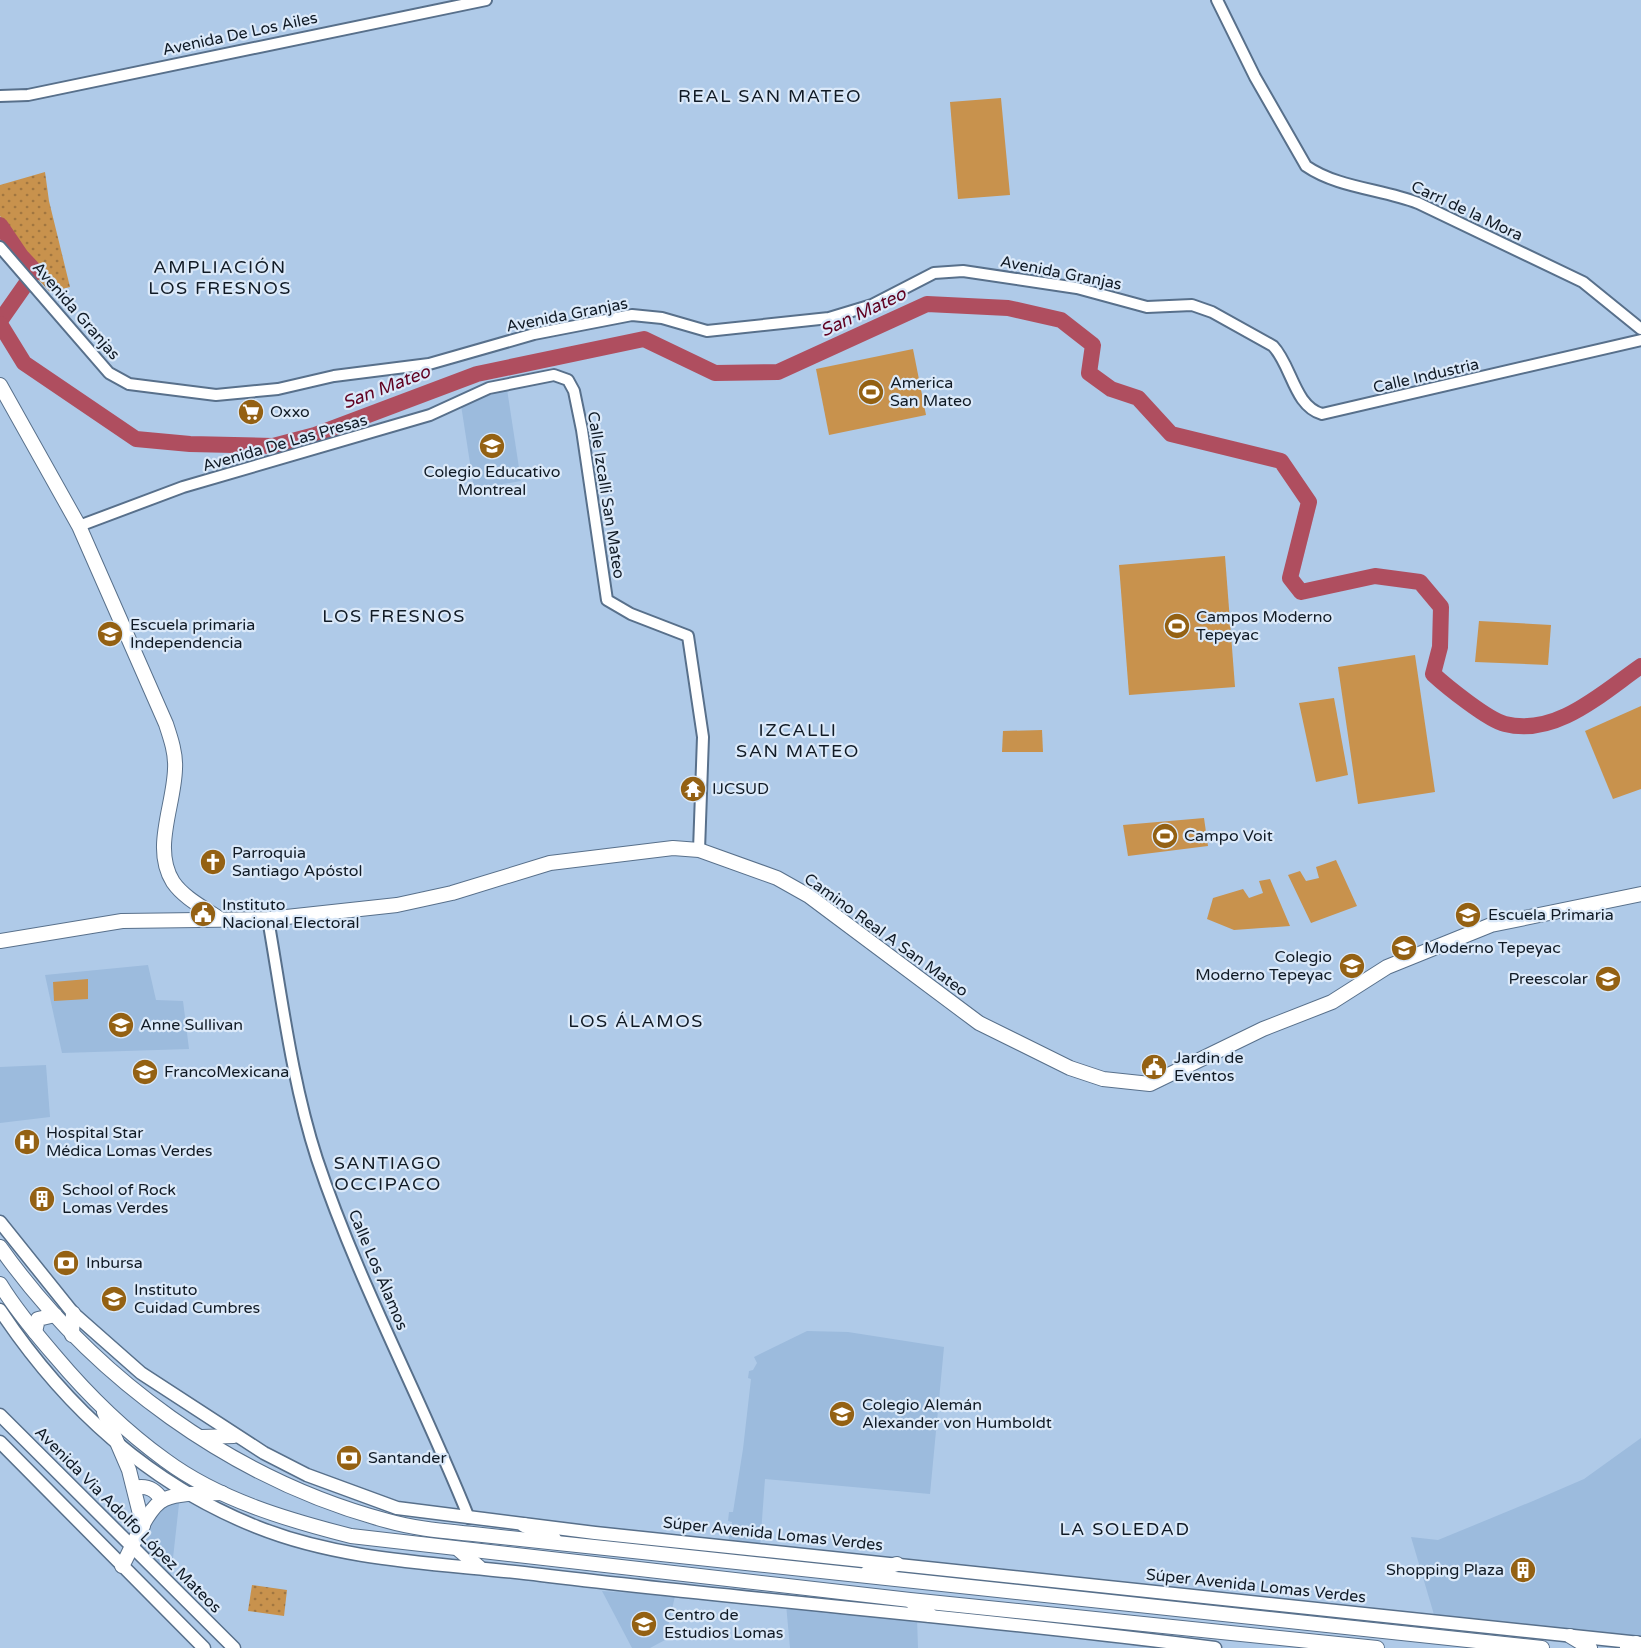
<svg xmlns="http://www.w3.org/2000/svg" width="1641" height="1648" font-family="'Varela Round',sans-serif">
<style>
.built{fill:#9cbbdd}
.grass{fill:url(#grass-dots)}
.pitch{fill:#c8924d}
.lines{fill:none;stroke-linecap:round;stroke-linejoin:round}
.river{stroke:#af4e5f;stroke-width:16}
.tertiary-casing{stroke:#58708b;stroke-width:14}
.secondary-casing{stroke:#58708b;stroke-width:15}
.primary-casing{stroke:#58708b;stroke-width:16}
.tertiary{stroke:#fff;stroke-width:10}
.secondary{stroke:#fff;stroke-width:12}
.primary{stroke:#fff;stroke-width:14}
.labels{text-anchor:middle;dominant-baseline:central;stroke-width:4.5;stroke-linejoin:round;paint-order:stroke}
.street-label{font-size:16px;fill:#101a25;stroke:#dbe9f9}
.poi-label{font-size:16px;fill:#101a25;stroke:#dbe9f9;text-anchor:start}
.neighbourhood-label{font-size:18px;letter-spacing:1.5px;fill:#101a25;stroke:#dbe9f9}
.water-label{font-size:18px;font-style:italic;fill:#600020;stroke:#dbe9f9}
</style>
<defs>
<pattern id="grass-dots" width="8" height="8" patternUnits="userSpaceOnUse" patternTransform="scale(1.5)"><rect width="8" height="8" fill="#c8924d"/><path d="M2 2h.1M6 6h.1" fill="none" stroke="#a17640" stroke-width="1.8" stroke-linecap="round"/></pattern>
</defs>
<rect width="100%" height="100%" fill="#afcae8"/>
<g class="built">
<path d="M 507,389 L 521,481 L 474,489 L 461,405 Z"/>
<path d="M 148,965 L 156,1000 L 183,1001 L 189,1049 L 62,1053 L 45,975 Z"/>
<path d="M 46,1065 L 50,1117 L 0,1123 L 0,1067 Z"/>
<path d="M 807,1331 L 848,1332 L 944,1347 L 930,1494 L 765,1479 L 760,1547 L 728,1544 L 732,1522 L 728,1521 L 729,1512 L 733,1512 L 743,1449 L 751,1379 L 748,1378 L 749,1371 L 753,1370 L 757,1363 L 754,1357 Z"/>
<path d="M 1641,1438 L 1641,1641 L 1435,1618 L 1411,1537 L 1438,1540 L 1533,1501 L 1584,1479 Z"/>
<path d="M 180,1495 L 170,1585 L 132,1549 L 147,1516 Z"/>
<path d="M 602,1591 L 675,1596 L 665,1640 L 650,1648 L 632,1648 Z"/>
<path d="M 786,1604 L 917,1618 L 918,1648 L 790,1648 Z"/>
</g>
<g class="grass">
<path d="M 45,172 L 49,201 L 70,287 L 50,292 L 35,276 L 37,269 L 0,216 L 0,185 Z"/>
<path d="M 252,1585 L 287,1590 L 284,1616 L 248,1611 Z"/>
</g>
<g class="pitch">
<path d="M 1001,98 L 1010,195 L 958,199 L 950,102 Z"/>
<path d="M 913,349 L 926,415 L 829,435 L 816,369 Z"/>
<path d="M 1225,556 L 1235,687 L 1129,695 L 1119,565 Z"/>
<path d="M 1479,621 L 1551,625 L 1548,665 L 1475,662 Z"/>
<path d="M 1415,655 L 1435,792 L 1358,804 L 1338,667 Z"/>
<path d="M 1334,698 L 1348,775 L 1316,782 L 1299,703 Z"/>
<path d="M 1641,706 L 1641,789 L 1613,799 L 1585,731 Z"/>
<path d="M 1042,730 L 1043,752 L 1002,752 L 1003,731 Z"/>
<path d="M 1204,818 L 1208,846 L 1128,856 L 1123,825 Z"/>
<path d="M 1336,860 L 1357,906 L 1311,923 L 1288,875 L 1300,871 L 1306,881 L 1319,878 L 1316,867 Z"/>
<path d="M 1270,879 L 1290,926 L 1234,930 L 1207,919 L 1213,898 L 1243,889 L 1249,898 L 1263,893 L 1259,881 Z"/>
<path d="M 88,979 L 88,999 L 54,1001 L 53,982 Z"/>
</g>
<g class="lines">
<g class="river">
<path d="M 0,225 L 21,256 L 35,271 L 0,321"/>
<path d="M 0,324 L 24,363 L 136,439 L 190,444 L 273,446 L 315,435 L 477,374 L 644,339 L 715,373 L 778,372 L 927,304 L 1008,308 L 1061,320 L 1093,345 L 1089,373 L 1111,389 L 1138,398 L 1171,434 L 1281,461 L 1309,502 L 1290,578 L 1301,592 L 1375,576 L 1420,582 L 1441,607 L 1440,647 L 1433,674 C 1446,686 1488,720 1505,724 C 1556,737 1602,693 1641,666"/>
</g>
<g class="tertiary-casing">
<g id="tertiary">
<path d="M 1217,0 L 1255,77 L 1306,166 C 1338,188 1382,189 1418,203 L 1583,282 L 1641,329"/>
<path d="M 0,96 L 28,95 L 486,0"/>
<path d="M 0,247 L 109,373 L 129,384 L 216,395 L 278,389 L 334,376 L 429,364 L 534,334 L 632,315 L 662,318 L 707,331 L 829,318 L 872,305 L 934,273 L 963,271 L 1077,288 L 1147,307 L 1192,305 L 1212,312 L 1273,346 C 1292,366 1294,406 1322,414 L 1641,340"/>
<path d="M 79,526 L 183,487 L 430,415 L 489,388 L 554,375 L 568,380 L 574,391 L 582,430 L 607,600 L 631,614 L 688,636 L 703,737 L 699,850"/>
<path d="M 268,919 C 282,999 292,1082 317,1159 C 358,1282 421,1398 469,1518"/>
</g>
</g>
<g class="secondary-casing">
<g id="secondary">
<path d="M 0,1222 L 73,1313 L 141,1373 L 264,1453 L 307,1475 L 397,1508 L 595,1533 L 1640,1643"/>
<path d="M 0,1310 C 64,1406 149,1484 257,1527 C 347,1563 446,1563 541,1575 C 765,1602 991,1619 1215,1648"/>
<path d="M 0,1415 L 234,1648"/>
<path d="M 0,1442 L 204,1648"/>
</g>
</g>
<g class="primary-casing">
<g id="primary">
<path d="M 0,385 L 79,526 L 166,724 C 171,739 176,754 175,769 C 174,806 152,849 173,882 C 184,898 204,908 220,919"/>
<path d="M 0,941 L 122,921 L 268,919 L 397,905 L 452,893 L 550,863 L 673,848 L 699,850 L 777,878 L 809,896 L 979,1023 L 1070,1068 L 1103,1079 L 1150,1084 L 1263,1029 L 1332,1002 L 1387,967 L 1491,925 L 1641,894"/>
<path d="M 0,1247 C 92,1377 233,1480 388,1521 C 416,1529 445,1531 473,1534 L 1542,1648"/>
<path d="M 0,1284 C 16,1310 36,1334 56,1357 C 88,1395 125,1431 165,1460 C 219,1500 288,1520 351,1536 L 910,1600 L 1377,1648"/>
<path d="M 35,1332 L 38,1319 L 55,1315"/>
<path d="M 72,1335 L 73,1313"/>
<path d="M 104,1412 L 129,1470 L 143,1526"/>
<path d="M 202,1437 L 234,1436"/>
<path d="M 134,1488 C 147,1485 155,1489 162,1500"/>
<path d="M 524,1525 L 554,1539"/>
<path d="M 459,1550 L 479,1567"/>
<path d="M 122,1566 C 132,1549 147,1506 165,1499 C 182,1492 203,1494 222,1493"/>
<path d="M 867,1573 L 897,1564"/>
<path d="M 912,1602 L 930,1615"/>
<path d="M 1570,1636 L 1590,1648"/>
<path d="M 1627,1648 L 1636,1643"/>
</g>
</g>
<use href="#tertiary" class="tertiary"/>
<use href="#secondary" class="secondary"/>
<use href="#primary" class="primary"/>
</g>
<defs>
<g id="stadium-disc" transform="scale(1.35)"><circle r="9.5" fill="#946113" stroke="#dbe9f9"/><path d="M0-5a6.5 5 0 1 0 0 10a6.5 5 0 1 0 0-10ZM-3.5-1.8h7v3.6h-7Z" fill="#fff"/></g>
<g id="supermarket-disc" transform="scale(1.35)"><circle r="9.5" fill="#946113" stroke="#dbe9f9"/><path d="M-6-5.5h2.5l.6 2H6L4.5 2H-2.5L-4.4-4H-6ZM-1.5 3.2a1.3 1.3 0 1 0 .1 0ZM3 3.2a1.3 1.3 0 1 0 .1 0Z" fill="#fff"/></g>
<g id="school-disc" transform="scale(1.35)"><circle r="9.5" fill="#946113" stroke="#dbe9f9"/><path d="M0-5L7-2L0 1L-7-2ZM-4 1L0 2.5L4 1V4Q0 6-4 4Z" fill="#fff"/></g>
<g id="temple-disc" transform="scale(1.35)"><circle r="9.5" fill="#946113" stroke="#dbe9f9"/><path d="M0-6L5-2H3V0L6.5 2.5H4V6H1.5V3h-3V6H-4V2.5H-6.5L-3 0V-2H-5Z" fill="#fff"/></g>
<g id="church-disc" transform="scale(1.35)"><circle r="9.5" fill="#946113" stroke="#dbe9f9"/><path d="M-1.2-6h2.4v3.5h3.3v2.4h-3.3V6h-2.4V-.1h-3.3v-2.4h3.3Z" fill="#fff"/></g>
<g id="civic-disc" transform="scale(1.35)"><circle r="9.5" fill="#946113" stroke="#dbe9f9"/><path d="M-.6-6.5H3V-4.5H.6V-3L4-1V1h2V6H-6V1h2V-1L-.6-3ZM-1.2 2.5V6h2.4V2.5Z" fill="#fff"/></g>
<g id="hospital-disc" transform="scale(1.35)"><circle r="9.5" fill="#946113" stroke="#dbe9f9"/><path d="M-5-5h3v3.5h4V-5h3V5h-3V1.5h-4V5h-3Z" fill="#fff"/></g>
<g id="building-disc" transform="scale(1.35)"><circle r="9.5" fill="#946113" stroke="#dbe9f9"/><path d="M-4-6H4V6H1V3H-1V6H-4ZM-2.5-4.3h1.7v1.8h-1.7ZM.8-4.3h1.7v1.8H.8ZM-2.5-1h1.7V.8h-1.7ZM.8-1h1.7V.8H.8Z" fill="#fff"/></g>
<g id="bank-disc" transform="scale(1.35)"><circle r="9.5" fill="#946113" stroke="#dbe9f9"/><path d="M-6-4H6V4H-6ZM0-2.3a2.3 2.3 0 1 0 0 4.6a2.3 2.3 0 1 0 0-4.6Z" fill="#fff"/></g>
</defs>
<g fill-rule="evenodd">
<use href="#stadium-disc" x="871" y="392"/>
<use href="#supermarket-disc" x="251" y="412"/>
<use href="#school-disc" x="492" y="446"/>
<use href="#stadium-disc" x="1177" y="626"/>
<use href="#school-disc" x="110" y="634"/>
<use href="#temple-disc" x="693" y="789"/>
<use href="#stadium-disc" x="1165" y="836"/>
<use href="#church-disc" x="213" y="862"/>
<use href="#civic-disc" x="203" y="914"/>
<use href="#school-disc" x="1468" y="915"/>
<use href="#school-disc" x="1404" y="948"/>
<use href="#school-disc" x="1352" y="966"/>
<use href="#school-disc" x="1608" y="979"/>
<use href="#school-disc" x="121" y="1025"/>
<use href="#civic-disc" x="1154" y="1067"/>
<use href="#school-disc" x="145" y="1072"/>
<use href="#hospital-disc" x="27" y="1142"/>
<use href="#building-disc" x="42" y="1199"/>
<use href="#bank-disc" x="66" y="1263"/>
<use href="#school-disc" x="114" y="1299"/>
<use href="#school-disc" x="842" y="1414"/>
<use href="#bank-disc" x="349" y="1458"/>
<use href="#building-disc" x="1523" y="1570"/>
<use href="#school-disc" x="644" y="1624"/>
</g>
<g class="labels">
<g class="street-label">
<text transform="translate(240 34) rotate(-12)">Avenida De Los Ailes</text>
<text transform="translate(1467 211) rotate(25)">Carrl de la Mora</text>
<text transform="translate(1061 273) rotate(11)">Avenida Granjas</text>
<text transform="translate(76 311) rotate(49)">Avenida Granjas</text>
<text transform="translate(567 315) rotate(-11)">Avenida Granjas</text>
<text transform="translate(1426 376) rotate(-13)">Calle Industria</text>
<text transform="translate(285 443) rotate(-16)">Avenida De Las Presas</text>
<text transform="translate(606 495) rotate(81)">Calle Izcalli San Mateo</text>
<text transform="translate(886 935) rotate(36)">Camino Real A San Mateo</text>
<text transform="translate(378 1270) rotate(67)">Calle Los Álamos</text>
<text transform="translate(128 1520) rotate(45)">Avenida Via Adolfo López Mateos</text>
<text transform="translate(773 1534) rotate(6)">Súper Avenida Lomas Verdes</text>
<text transform="translate(1256 1586) rotate(6)">Súper Avenida Lomas Verdes</text>
</g>
<g class="poi-label">
<text x="890" y="383">America<tspan x="890" dy="18">San Mateo</tspan></text>
<text x="270" y="412">Oxxo</text>
<text x="492" y="472" text-anchor="middle">Colegio Educativo<tspan x="492" dy="18">Montreal</tspan></text>
<text x="1196" y="617">Campos Moderno<tspan x="1196" dy="18">Tepeyac</tspan></text>
<text x="130" y="625">Escuela primaria<tspan x="130" dy="18">Independencia</tspan></text>
<text x="712" y="789">IJCSUD</text>
<text x="1184" y="836">Campo Voit</text>
<text x="232" y="853">Parroquia<tspan x="232" dy="18">Santiago Apóstol</tspan></text>
<text x="222" y="905">Instituto<tspan x="222" dy="18">Nacional Electoral</tspan></text>
<text x="1488" y="915">Escuela Primaria</text>
<text x="1424" y="948">Moderno Tepeyac</text>
<text x="1332" y="957" text-anchor="end">Colegio<tspan x="1332" dy="18">Moderno Tepeyac</tspan></text>
<text x="1588" y="979" text-anchor="end">Preescolar</text>
<text x="140" y="1025">Anne Sullivan</text>
<text x="1174" y="1058">Jardin de<tspan x="1174" dy="18">Eventos</tspan></text>
<text x="164" y="1072">FrancoMexicana</text>
<text x="46" y="1133">Hospital Star<tspan x="46" dy="18">Médica Lomas Verdes</tspan></text>
<text x="62" y="1190">School of Rock<tspan x="62" dy="18">Lomas Verdes</tspan></text>
<text x="86" y="1263">Inbursa</text>
<text x="134" y="1290">Instituto<tspan x="134" dy="18">Cuidad Cumbres</tspan></text>
<text x="862" y="1405">Colegio Alemán<tspan x="862" dy="18">Alexander von Humboldt</tspan></text>
<text x="368" y="1458">Santander</text>
<text x="1504" y="1570" text-anchor="end">Shopping Plaza</text>
<text x="664" y="1615">Centro de<tspan x="664" dy="18">Estudios Lomas</tspan></text>
</g>
<g class="neighbourhood-label">
<text x="770" y="96">REAL SAN MATEO</text>
<text x="220" y="267">AMPLIACIÓN<tspan x="220" dy="21">LOS FRESNOS</tspan></text>
<text x="394" y="616">LOS FRESNOS</text>
<text x="798" y="730">IZCALLI<tspan x="798" dy="21">SAN MATEO</tspan></text>
<text x="636" y="1021">LOS ÁLAMOS</text>
<text x="388" y="1163">SANTIAGO<tspan x="388" dy="21">OCCIPACO</tspan></text>
<text x="1125" y="1529">LA SOLEDAD</text>
</g>
<g class="water-label">
<text transform="translate(863 312) rotate(-25)">San Mateo</text>
<text transform="translate(386 387) rotate(-21)">San Mateo</text>
</g>
</g>
</svg>
